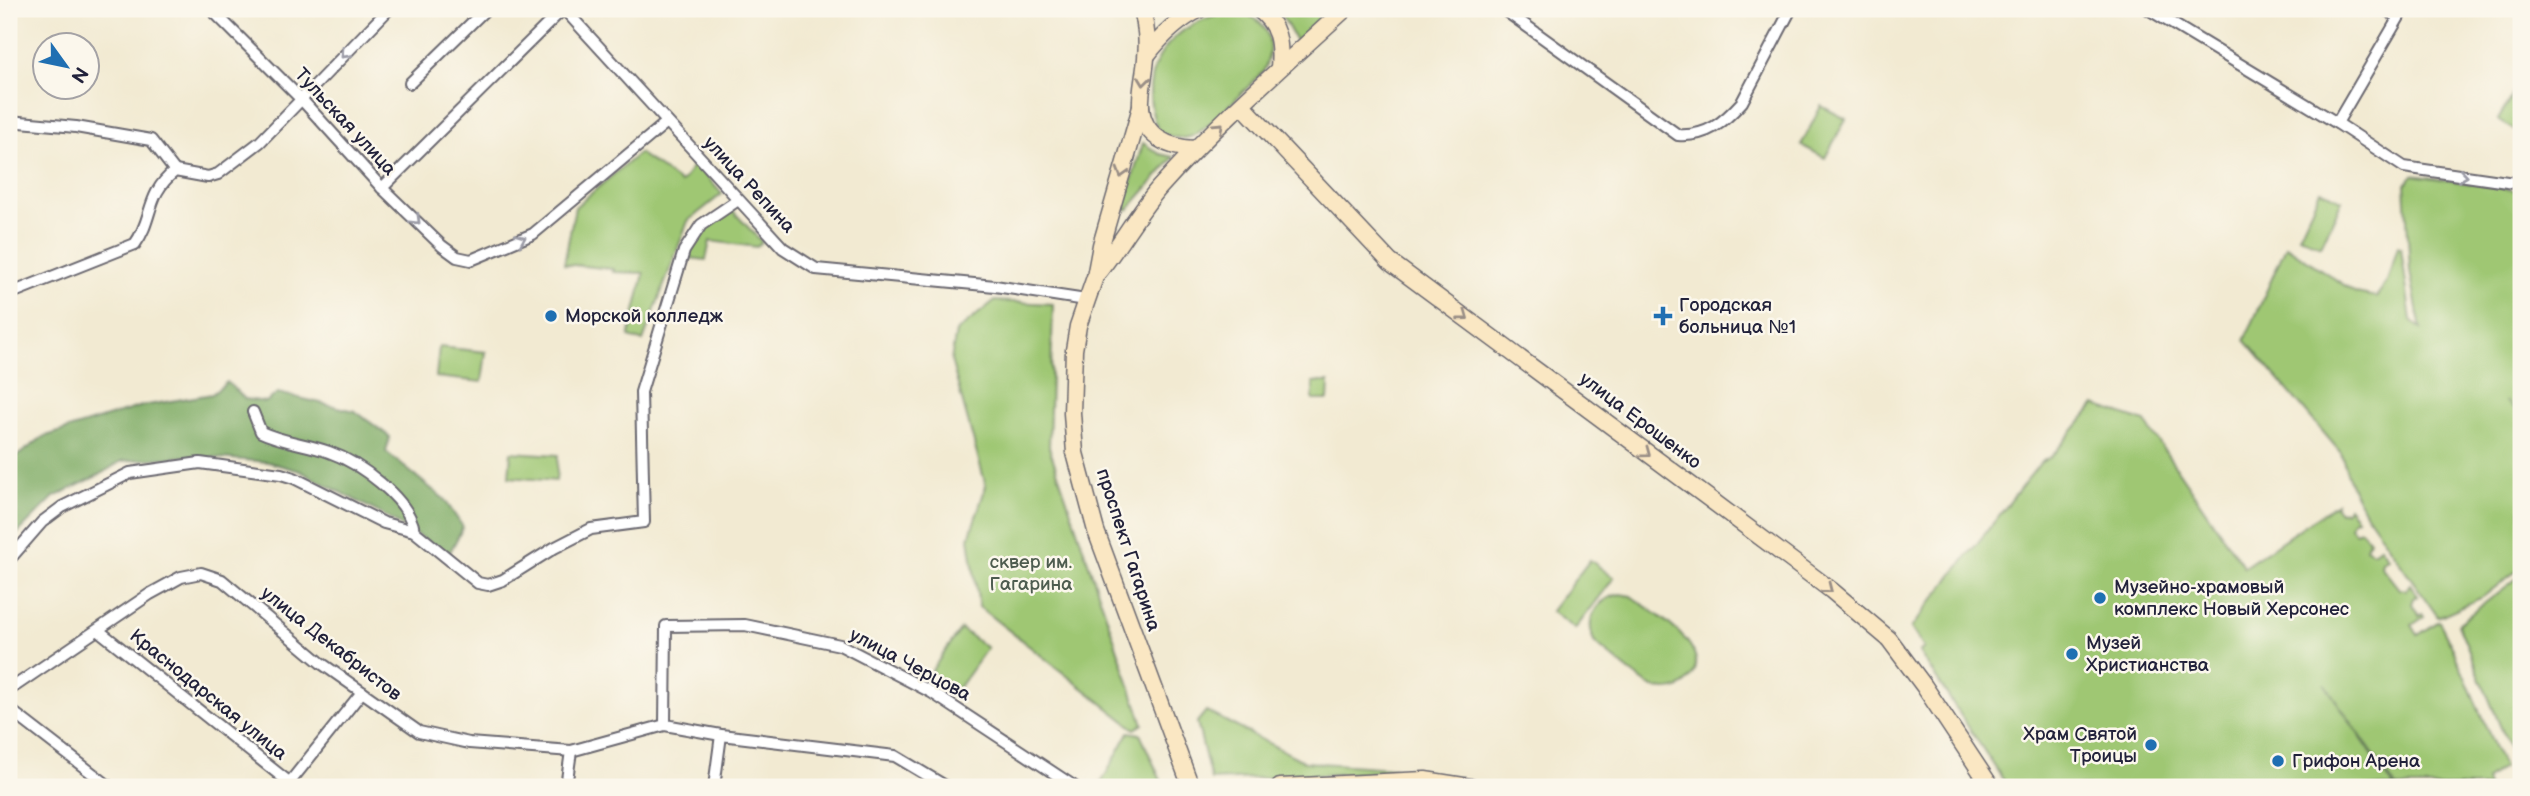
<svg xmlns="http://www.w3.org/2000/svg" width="2530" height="796" font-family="'Balsamiq Sans',sans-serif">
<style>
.green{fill:#9fc773;stroke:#607457;stroke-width:2}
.forest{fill:#7fac65;stroke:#506750;stroke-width:2}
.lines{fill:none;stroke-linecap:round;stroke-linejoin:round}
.minor-casing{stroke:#6b6870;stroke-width:14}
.secondary-casing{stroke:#6b6870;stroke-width:19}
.minor{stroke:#fff;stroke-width:10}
.secondary{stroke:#fae7c3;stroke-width:16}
.oneway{stroke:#9c9ca7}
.oneway2{stroke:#998e86}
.poi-dot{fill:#1f6fb2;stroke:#fbf7ec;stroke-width:2.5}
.labels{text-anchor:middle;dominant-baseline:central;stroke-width:5;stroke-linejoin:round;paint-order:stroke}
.street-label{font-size:19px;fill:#22223b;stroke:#fbf7ec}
.poi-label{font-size:19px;fill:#22223b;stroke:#fbf7ec;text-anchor:start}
.park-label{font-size:19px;fill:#4e5c4f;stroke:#fbf7ec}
</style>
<rect width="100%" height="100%" fill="#fbf7ec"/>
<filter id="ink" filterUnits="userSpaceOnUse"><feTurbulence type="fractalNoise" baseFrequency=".0143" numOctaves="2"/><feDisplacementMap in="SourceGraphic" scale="14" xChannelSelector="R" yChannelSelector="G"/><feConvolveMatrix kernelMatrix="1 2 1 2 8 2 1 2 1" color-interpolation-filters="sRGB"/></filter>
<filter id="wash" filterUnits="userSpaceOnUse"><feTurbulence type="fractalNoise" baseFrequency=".00686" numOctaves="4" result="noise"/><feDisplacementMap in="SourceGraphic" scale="28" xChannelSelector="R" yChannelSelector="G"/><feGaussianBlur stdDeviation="1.57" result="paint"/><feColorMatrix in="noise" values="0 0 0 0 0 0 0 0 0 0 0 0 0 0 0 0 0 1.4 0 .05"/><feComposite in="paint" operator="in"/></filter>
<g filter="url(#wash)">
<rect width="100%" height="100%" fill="#f2ead2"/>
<g class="green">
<path d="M 1278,9 L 1330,9 L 1296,41 Z"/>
<path d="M 1233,11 C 1267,16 1278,41 1263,72 C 1248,86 1206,133 1189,137 C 1177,140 1167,136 1158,130 C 1132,68 1172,21 1233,11 Z"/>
<path d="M 2521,81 L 2521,134 L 2498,120 Z"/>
<path d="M 1821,106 L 1846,119 L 1825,158 L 1801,145 Z"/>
<path d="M 1143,143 L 1160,154 L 1174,157 L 1128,210 L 1123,209 Z"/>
<path d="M 639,153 L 681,183 L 695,163 L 722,194 L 688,221 L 643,341 L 629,337 L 644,273 L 613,272 L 614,269 L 564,264 L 575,207 Z"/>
<path d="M 2413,175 L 2521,191 L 2521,412 L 2505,401 L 2521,413 L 2521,567 L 2483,597 L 2438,617 L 2366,514 L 2351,486 L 2341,453 L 2245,340 L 2286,246 L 2356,293 L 2376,297 L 2387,282 L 2398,246 L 2401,248 L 2411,320 L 2421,329 L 2410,272 L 2405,184 Z"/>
<path d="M 2320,190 L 2342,200 L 2321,246 L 2299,236 Z"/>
<path d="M 732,210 L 762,242 L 757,247 L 710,241 L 706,260 L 690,258 L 690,251 L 706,227 Z"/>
<path d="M 994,301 L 1053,304 L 1049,447 L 1143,724 L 1135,729 L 979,607 L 969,538 L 986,486 L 951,360 L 956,332 Z"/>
<path d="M 439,347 L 486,352 L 482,382 L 436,377 Z"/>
<path d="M 1313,382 L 1329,382 L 1328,400 L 1313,400 Z"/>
<path d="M 2095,405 L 2145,422 L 2244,567 L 2337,503 L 2336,507 L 2340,512 L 2346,511 L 2348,507 L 2357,518 L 2352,521 L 2350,527 L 2355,532 L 2361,530 L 2369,540 L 2366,548 L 2373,552 L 2380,547 L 2388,558 L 2382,561 L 2381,566 L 2399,589 L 2406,590 L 2410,584 L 2418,596 L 2414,598 L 2412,604 L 2419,616 L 2422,614 L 2424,617 L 2412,625 L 2418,635 L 2439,621 L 2453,649 L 2503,767 L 2486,780 L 2488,787 L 2396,787 L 2324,683 L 2394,787 L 2008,787 L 1919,652 L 1924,648 L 1911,628 L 2041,462 L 2051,457 Z"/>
<path d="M 511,452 L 558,455 L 556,481 L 509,477 Z"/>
<path d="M 1590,560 L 1614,578 L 1575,629 L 1551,611 Z"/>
<path d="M 2521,575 L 2521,776 L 2458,624 Z"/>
<path d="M 1620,594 L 1631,596 C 1653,613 1722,651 1686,683 C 1678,690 1665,692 1655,688 C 1638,681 1610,655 1594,642 C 1585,619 1595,600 1620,594 Z"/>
<path d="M 961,629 L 987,648 L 953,695 L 927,677 Z"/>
<path d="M 1206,711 L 1305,762 L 1393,768 L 1388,772 L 1211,780 L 1197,722 Z"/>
<path d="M 1129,732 L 1140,734 L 1164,787 L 1099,787 Z"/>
</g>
<path class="forest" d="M 227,382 L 245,399 L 266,402 L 278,393 L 355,411 L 390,437 L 386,452 L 444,499 L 463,527 L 449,554 L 376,511 L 300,471 L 268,462 L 193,456 L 122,461 L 99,475 L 54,497 L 9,542 L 9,462 L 43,437 L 142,406 L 212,394 Z"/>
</g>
<g filter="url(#ink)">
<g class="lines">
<g class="minor-casing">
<g id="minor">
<path d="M 211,9 L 302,100 L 382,188 L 442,246 L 457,257 L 471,260 L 533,234 L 667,122"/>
<path d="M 564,9 L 783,248 L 816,269 L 995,286 L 1086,300"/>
<path d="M 1503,9 L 1678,135 C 1707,137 1724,122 1742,102 L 1791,9"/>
<path d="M 2148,9 L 2337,123 L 2404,167 L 2521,184"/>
<path d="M 410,83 L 486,9"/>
<path d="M 9,121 L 76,127 L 151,140 L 175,171"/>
<path d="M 2337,123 L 2399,17 L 2391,13 L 2393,9"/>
<path d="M 382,188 L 563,9"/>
<path d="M 9,294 L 135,244 C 154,218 145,195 175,171 L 208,177 L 218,174 L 260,142 L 389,9"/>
<path d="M 253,412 L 261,432 C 282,442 307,444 329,452 C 358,462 410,499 414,531"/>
<path d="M 9,560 L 42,522 L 62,507 L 130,473 L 200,463 L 281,474 L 294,478 L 384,523 L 414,531 L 478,583 L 488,585 L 503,580 L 554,548 L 591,529 L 644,522 L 641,392 L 684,251 L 701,225 L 738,200"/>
<path d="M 98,630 L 295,787"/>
<path d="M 9,690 L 150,594 L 181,577 L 201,573 L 222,580 L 321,663 L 419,732 L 469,743 L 571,751 L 665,725 L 721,735 L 895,756 L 947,787"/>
<path d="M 9,709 L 110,787"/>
<path d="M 665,725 L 666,626 L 745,625 L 840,645 L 931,692 L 1075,787"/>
<path d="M 286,787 L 362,692"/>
<path d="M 566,787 L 571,751"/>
<path d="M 714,787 L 721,735"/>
</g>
</g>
<g class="secondary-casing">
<g id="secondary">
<path d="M 1142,9 C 1146,25 1148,41 1146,58 C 1145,74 1140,91 1141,107 C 1143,137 1169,148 1195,149"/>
<path d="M 1258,9 C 1279,25 1281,43 1279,68"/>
<path d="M 1147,55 C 1162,35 1178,20 1200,9"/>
<path d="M 1242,105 L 1390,262 L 1707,497 L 1831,590 L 1889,639 L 1924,686 L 1991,787"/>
<path d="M 1141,107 L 1101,245 L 1095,277 L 1078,326 L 1074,350 L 1072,413 L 1075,453 L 1096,531 L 1191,787"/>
<path d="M 1096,275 C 1119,247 1136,215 1159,188 C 1216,124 1282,67 1345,9"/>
<path d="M 1280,787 L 1425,780 L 1470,787"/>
</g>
</g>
<use href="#minor" class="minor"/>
<use href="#secondary" class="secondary"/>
</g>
<defs><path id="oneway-chevron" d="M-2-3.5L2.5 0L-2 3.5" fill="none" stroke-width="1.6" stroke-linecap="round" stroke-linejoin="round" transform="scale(1.75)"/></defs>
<g class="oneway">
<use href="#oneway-chevron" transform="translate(345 54) rotate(134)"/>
<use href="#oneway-chevron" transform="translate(2463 176) rotate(8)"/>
<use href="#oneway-chevron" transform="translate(416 220) rotate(44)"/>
<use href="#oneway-chevron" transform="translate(521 239) rotate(-23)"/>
</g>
<g class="oneway2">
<use href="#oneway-chevron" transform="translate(1144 81) rotate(97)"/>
<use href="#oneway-chevron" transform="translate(1219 127) rotate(-43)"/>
<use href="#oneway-chevron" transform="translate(1122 173) rotate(106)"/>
<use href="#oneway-chevron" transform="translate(1464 316) rotate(36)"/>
<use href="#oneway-chevron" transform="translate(1646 453) rotate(37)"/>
<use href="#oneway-chevron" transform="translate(1828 589) rotate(38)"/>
</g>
</g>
<g class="poi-dot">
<circle cx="551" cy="316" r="7"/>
<path d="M1659.5 305.5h7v7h7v7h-7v7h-7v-7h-7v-7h7z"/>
<circle cx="2100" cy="598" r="7"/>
<circle cx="2072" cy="654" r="7"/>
<circle cx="2151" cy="745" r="7"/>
<circle cx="2278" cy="761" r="7"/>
</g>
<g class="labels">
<g class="street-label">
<text transform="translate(345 122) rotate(47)">Тульская улица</text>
<text transform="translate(749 185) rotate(47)">улица Репина</text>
<text transform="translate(1640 421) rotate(37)">улица Ерошенко</text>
<text transform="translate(1128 550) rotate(72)">проспект Гагарина</text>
<text transform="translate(331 644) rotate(38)">улица Декабристов</text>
<text transform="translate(910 665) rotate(28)">улица Черцова</text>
<text transform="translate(208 695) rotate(39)">Краснодарская улица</text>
</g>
<g class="poi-label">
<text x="1679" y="305">Городская<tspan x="1679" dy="22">больница №1</tspan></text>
<text x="565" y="316">Морской колледж</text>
<text x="2114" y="587">Музейно-храмовый<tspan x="2114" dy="22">комплекс Новый Херсонес</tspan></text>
<text x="2086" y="643">Музей<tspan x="2086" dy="22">Христианства</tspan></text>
<text x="2137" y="734" text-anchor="end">Храм Святой<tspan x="2137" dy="22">Троицы</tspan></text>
<text x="2292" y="761">Грифон Арена</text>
</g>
<g class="park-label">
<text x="1031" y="562">сквер им.<tspan x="1031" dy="22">Гагарина</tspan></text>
</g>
</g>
<rect width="2530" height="796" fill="none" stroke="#fbf7ec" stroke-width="35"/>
<g transform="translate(66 66) rotate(123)"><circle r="33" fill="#fbf7ec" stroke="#a4a2a5" stroke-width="2"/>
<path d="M0-5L12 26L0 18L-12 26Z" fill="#1f6fb2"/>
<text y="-10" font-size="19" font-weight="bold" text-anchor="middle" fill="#22223b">N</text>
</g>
</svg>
